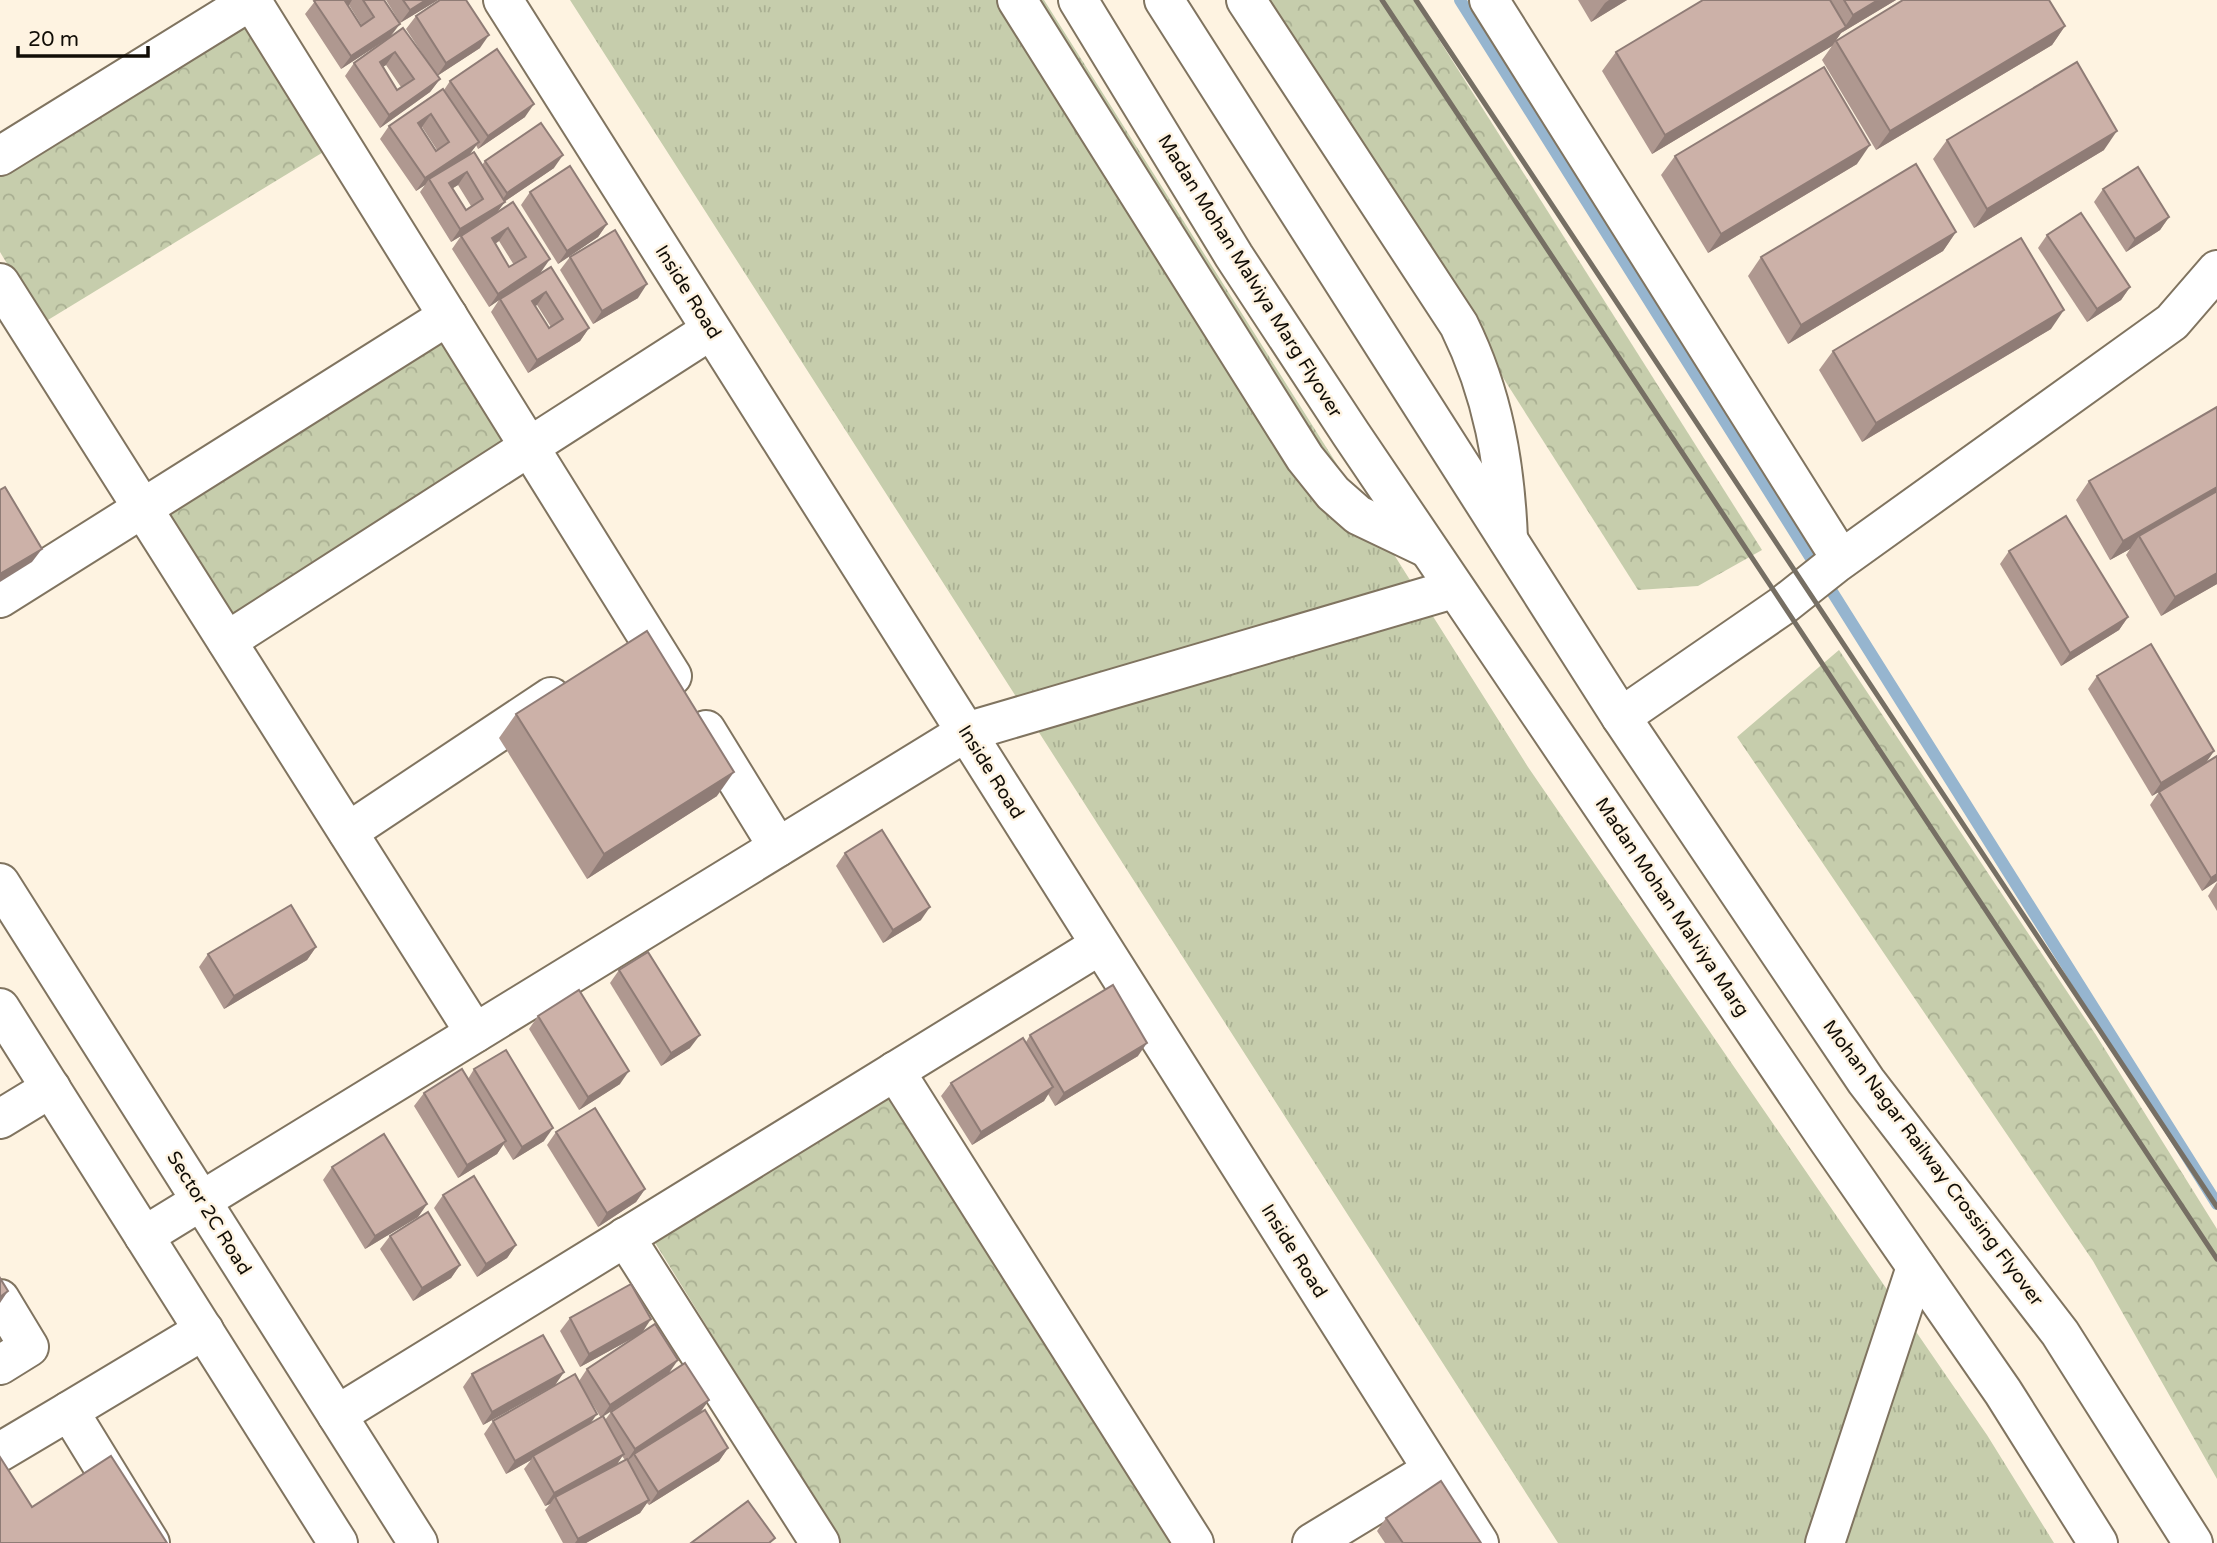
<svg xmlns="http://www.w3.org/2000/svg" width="2217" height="1543" font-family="'Varela Round',sans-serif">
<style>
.grass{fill:url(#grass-tufts)}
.park{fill:url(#park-crowns)}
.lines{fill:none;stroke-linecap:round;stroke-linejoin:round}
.stream{stroke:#96b5cf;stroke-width:12}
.minor-casing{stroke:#807460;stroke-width:42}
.tertiary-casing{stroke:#807460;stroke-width:42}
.secondary-casing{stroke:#807460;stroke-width:42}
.minor{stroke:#fff;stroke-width:38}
.tertiary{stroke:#fff;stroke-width:38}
.secondary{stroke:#fff;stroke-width:38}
.rail{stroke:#766f64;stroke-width:5}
.wall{fill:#af9890;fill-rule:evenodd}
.shaded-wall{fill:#8f7c76}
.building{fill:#ccb1a8;stroke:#8f7c76;stroke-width:2;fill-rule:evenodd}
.labels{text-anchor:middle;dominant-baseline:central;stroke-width:5;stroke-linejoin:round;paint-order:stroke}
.street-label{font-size:19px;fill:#110d06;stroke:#fef3e1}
</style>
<defs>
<pattern id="grass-tufts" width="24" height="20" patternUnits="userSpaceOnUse" patternTransform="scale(1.75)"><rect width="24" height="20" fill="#c6cdac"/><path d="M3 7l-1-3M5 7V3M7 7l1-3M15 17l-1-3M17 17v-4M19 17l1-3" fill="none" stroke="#a9af92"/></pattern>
<pattern id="park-crowns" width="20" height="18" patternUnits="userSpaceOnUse" patternTransform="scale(1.75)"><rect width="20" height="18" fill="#c6cdac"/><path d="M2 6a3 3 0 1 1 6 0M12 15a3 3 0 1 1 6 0" fill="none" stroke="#a9af92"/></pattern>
</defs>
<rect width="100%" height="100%" fill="#fef3e1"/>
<path class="grass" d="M 570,0 L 1044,0 L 1528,767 L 1987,1435 L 2054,1543 L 1558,1543 Z"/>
<g class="park">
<path d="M 1263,0 L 1414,0 L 1762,550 L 1698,586 L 1638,590 Z"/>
<path d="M 246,21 L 325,151 L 43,323 L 0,252 L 0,171 Z"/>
<path d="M 442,336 L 509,444 L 230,620 L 163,512 Z"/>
<path d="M 1839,650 L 2096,1035 L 2217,1229 L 2217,1479 L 2093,1261 L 1737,737 Z"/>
<path d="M 891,1093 L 1170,1543 L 841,1543 L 654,1241 Z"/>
</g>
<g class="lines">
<path class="stream" d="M 1460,0 L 2217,1204"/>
<g class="minor-casing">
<g id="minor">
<path d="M 251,0 L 672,676"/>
<path d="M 503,0 L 1479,1543"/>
<path d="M 1489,0 L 1841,559"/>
<path d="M 0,156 L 252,0"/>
<path d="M 0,283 L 475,1033"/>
<path d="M 0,598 L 448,316"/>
<path d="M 227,641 L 711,330"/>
<path d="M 1621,717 L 1782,606 L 1835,564 L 2172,322 L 2217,270"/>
<path d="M 706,730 L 778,847"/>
<path d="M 348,832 L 551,697"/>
<path d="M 895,1071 L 1194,1543"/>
<path d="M 0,1119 L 51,1088"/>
<path d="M 144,1236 L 966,732 L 1453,589"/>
<path d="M 625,1237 L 820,1543"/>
<path d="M 0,1299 L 29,1347 L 0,1365"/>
<path d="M 69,1411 L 204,1330"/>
<path d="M 337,1415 L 1100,945"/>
<path d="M 0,1452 L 69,1411 L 150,1543"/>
<path d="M 1312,1543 L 1432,1470"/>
<path d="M 1825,1543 L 1916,1267"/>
</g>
</g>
<g class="tertiary-casing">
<g id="tertiary">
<path d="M 0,883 L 418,1543"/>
<path d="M 0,1008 L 338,1543"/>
</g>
</g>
<g class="secondary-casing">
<g id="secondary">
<path d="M 1017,0 L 1305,458 L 1333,493 L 1358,515 L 1425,547"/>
<path d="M 1078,0 L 1234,256 L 1351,434 L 1825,1135 L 2003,1392 L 2098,1543"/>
<path d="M 1164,0 L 1621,717 L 1866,1081 L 2060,1333 L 2193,1543"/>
<path d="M 1246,0 L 1459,325 C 1493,394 1505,463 1508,539"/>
</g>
</g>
<use href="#minor" class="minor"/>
<use href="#tertiary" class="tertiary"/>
<use href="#secondary" class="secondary"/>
<g class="rail">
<path d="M 1382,0 L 2217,1259"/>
<path d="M 1416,0 L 2217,1207"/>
</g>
</g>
<g class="wall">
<path d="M 316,0 L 384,0 L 390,37 L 341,69 L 305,14 ZM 348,5 L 349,5 L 362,26 L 361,26 Z"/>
<path d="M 386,0 L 438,0 L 400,23 Z"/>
<path d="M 1578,0 L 1627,0 L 1591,22 Z"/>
<path d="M 1703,0 L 1896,0 L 1841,33 L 1836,40 L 2065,26 L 2052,45 L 1876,150 L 1822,60 L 1832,46 L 1652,154 L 1602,71 L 1616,52 Z"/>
<path d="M 416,16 L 480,48 L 437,76 L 440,79 L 430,92 L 380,128 L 345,76 L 354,63 L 403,28 L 431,67 L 406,29 ZM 386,65 L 401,87 L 397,90 L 383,67 Z"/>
<path d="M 450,81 L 525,117 L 478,149 L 476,145 L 469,155 L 482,165 L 485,161 L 554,168 L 504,202 L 497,212 L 541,272 L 551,267 L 589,328 L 580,341 L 528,373 L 491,312 L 499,300 L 489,307 L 452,249 L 461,236 L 451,242 L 420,192 L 425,185 L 416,191 L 380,139 L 389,126 L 444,90 ZM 422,127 L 437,150 L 436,151 L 421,128 ZM 458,185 L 471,206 L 466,210 L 453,188 ZM 499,241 L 514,265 L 509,267 L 495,244 ZM 537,305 L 551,327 L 549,328 L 535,306 Z"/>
<path d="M 1947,140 L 2104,150 L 1974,228 L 1933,159 Z"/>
<path d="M 1675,156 L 1857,164 L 1708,253 L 1661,175 Z"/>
<path d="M 2103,189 L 2169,217 L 2160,230 L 2126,252 L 2094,202 Z"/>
<path d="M 530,192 L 607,224 L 598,237 L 558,264 L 521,205 Z"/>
<path d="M 1956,232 L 1943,251 L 1788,344 L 1748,276 L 1761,257 Z"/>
<path d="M 2047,235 L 2130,287 L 2121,300 L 2087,322 L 2038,248 Z"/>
<path d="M 570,257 L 638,298 L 593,324 L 560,270 Z"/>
<path d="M 2051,329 L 1862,442 L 1819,370 L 1833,351 Z"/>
<path d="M 2089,481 L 2217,584 L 2161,616 L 2126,555 L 2130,549 L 2110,560 L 2076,500 Z"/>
<path d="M 2009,551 L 2128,617 L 2119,630 L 2061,666 L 2000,564 Z"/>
<path d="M 2097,676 L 2214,751 L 2205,764 L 2152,796 L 2088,689 Z"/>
<path d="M 516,714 L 717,796 L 587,879 L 499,738 Z"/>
<path d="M 2217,756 L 2217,881 L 2202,891 L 2150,805 L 2159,792 Z"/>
<path d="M 845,853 L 921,920 L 883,943 L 836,866 Z"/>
<path d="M 2217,882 L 2217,911 L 2208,896 Z"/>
<path d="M 316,947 L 307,960 L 224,1009 L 199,967 L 208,954 Z"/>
<path d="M 619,970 L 690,1048 L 661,1066 L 610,983 Z"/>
<path d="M 538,1016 L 620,1084 L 579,1110 L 529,1029 Z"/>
<path d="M 1030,1035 L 1138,1056 L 1055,1106 L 1048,1094 L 1044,1101 L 972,1145 L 941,1096 L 951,1083 L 1026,1042 Z"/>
<path d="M 474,1069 L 544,1141 L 513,1160 L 503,1144 L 497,1154 L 458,1178 L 414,1106 L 424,1093 L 468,1079 Z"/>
<path d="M 556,1132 L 645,1189 L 636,1202 L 598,1227 L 547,1145 Z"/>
<path d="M 332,1167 L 427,1204 L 418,1217 L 365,1249 L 323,1180 Z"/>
<path d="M 443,1195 L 516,1245 L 507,1258 L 477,1277 L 434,1208 Z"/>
<path d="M 390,1236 L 460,1265 L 451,1278 L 413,1301 L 380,1249 Z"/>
<path d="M 570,1318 L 642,1333 L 580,1367 L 560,1331 Z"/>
<path d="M 678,1360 L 603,1416 L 605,1420 L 611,1412 L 700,1413 L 670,1432 L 728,1448 L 719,1461 L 649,1505 L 647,1503 L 640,1513 L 586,1543 L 563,1543 L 545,1510 L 550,1504 L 545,1506 L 524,1469 L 531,1460 L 506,1474 L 484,1434 L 493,1421 L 579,1381 L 587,1369 ZM 588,1397 L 601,1418 L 591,1423 ZM 622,1456 L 625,1460 L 616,1464 Z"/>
<path d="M 564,1372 L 555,1385 L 483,1425 L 463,1387 L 472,1374 Z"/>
<path d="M 1386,1518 L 1481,1543 L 1385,1543 L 1377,1531 Z"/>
</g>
<g class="shaded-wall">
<path d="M 346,0 L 352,0 L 349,5 L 336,14 Z"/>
<path d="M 426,0 L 438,0 L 400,23 L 410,10 Z"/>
<path d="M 1609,0 L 1627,0 L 1591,22 L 1605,3 Z"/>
<path d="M 1878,0 L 1896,0 L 1841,33 L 1832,46 L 1652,154 L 1665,135 L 1844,28 L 1853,15 Z"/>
<path d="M 400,24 L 390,37 L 341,69 L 351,56 Z"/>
<path d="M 2065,26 L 2052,45 L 1876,150 L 1890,131 Z"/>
<path d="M 489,35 L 480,48 L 437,76 L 446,63 Z"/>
<path d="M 395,52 L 386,65 L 370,75 L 380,62 Z"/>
<path d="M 440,79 L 430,92 L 380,128 L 389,115 Z"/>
<path d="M 534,104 L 525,117 L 478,149 L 488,136 Z"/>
<path d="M 431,114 L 422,127 L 409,136 L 418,123 Z"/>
<path d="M 2117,131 L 2104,150 L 1974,228 L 1987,209 Z"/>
<path d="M 479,142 L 469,155 L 429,179 L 425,185 L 416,191 L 425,178 Z"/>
<path d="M 1870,145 L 1857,164 L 1708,253 L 1721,234 Z"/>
<path d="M 563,155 L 554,168 L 498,206 L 507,193 Z"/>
<path d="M 467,172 L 458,185 L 440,196 L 449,183 Z"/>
<path d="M 505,202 L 495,215 L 451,242 L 460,229 Z"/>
<path d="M 2169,217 L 2160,230 L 2126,252 L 2135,239 Z"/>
<path d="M 607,224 L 598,237 L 558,264 L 567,251 Z"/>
<path d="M 508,228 L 499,241 L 482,252 L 492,238 Z"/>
<path d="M 1956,232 L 1943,251 L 1788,344 L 1801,325 Z"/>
<path d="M 550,259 L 541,272 L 489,307 L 498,294 Z"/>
<path d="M 647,284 L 638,298 L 593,324 L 602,311 Z"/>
<path d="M 2130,287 L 2121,300 L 2087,322 L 2097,309 Z"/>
<path d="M 546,292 L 537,305 L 523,314 L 532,301 Z"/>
<path d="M 2064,310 L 2051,329 L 1862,442 L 1876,423 Z"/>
<path d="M 589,328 L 580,341 L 528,373 L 537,360 Z"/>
<path d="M 2217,487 L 2217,498 L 2139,536 L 2130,549 L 2110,560 L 2123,541 Z"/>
<path d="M 42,549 L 32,562 L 0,582 L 0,574 Z"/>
<path d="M 2217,573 L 2217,584 L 2161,616 L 2175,597 Z"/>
<path d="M 2128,617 L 2119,630 L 2061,666 L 2070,653 Z"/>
<path d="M 2214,751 L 2205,764 L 2152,796 L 2161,783 Z"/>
<path d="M 734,772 L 717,796 L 587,879 L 604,854 Z"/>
<path d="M 2217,874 L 2217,881 L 2202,891 L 2211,878 Z"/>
<path d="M 930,907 L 921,920 L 883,943 L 893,930 Z"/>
<path d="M 316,947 L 307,960 L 224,1009 L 234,996 Z"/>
<path d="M 700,1035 L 690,1048 L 661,1066 L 671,1053 Z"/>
<path d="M 1147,1043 L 1138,1056 L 1055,1106 L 1064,1093 Z"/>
<path d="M 629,1071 L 620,1084 L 579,1110 L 588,1097 Z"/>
<path d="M 1053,1087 L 1044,1101 L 972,1145 L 981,1132 Z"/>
<path d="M 553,1128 L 544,1141 L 513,1160 L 522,1147 Z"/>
<path d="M 506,1141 L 497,1154 L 458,1178 L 467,1165 Z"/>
<path d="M 645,1189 L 636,1202 L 598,1227 L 607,1213 Z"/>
<path d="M 427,1204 L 418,1217 L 365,1249 L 375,1236 Z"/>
<path d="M 516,1245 L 507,1258 L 477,1277 L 486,1264 Z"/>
<path d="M 460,1265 L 451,1278 L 413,1301 L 422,1288 Z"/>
<path d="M 8,1291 L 0,1303 L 0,1297 Z"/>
<path d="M 651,1319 L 642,1333 L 580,1367 L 589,1354 Z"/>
<path d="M 678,1360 L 669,1373 L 601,1418 L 610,1405 Z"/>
<path d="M 564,1372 L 555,1385 L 483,1425 L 492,1412 Z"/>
<path d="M 709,1400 L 700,1413 L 635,1456 L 634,1454 L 632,1457 L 626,1462 L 635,1449 Z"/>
<path d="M 597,1414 L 588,1427 L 533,1456 L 531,1460 L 506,1474 L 515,1461 Z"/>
<path d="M 728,1448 L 719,1461 L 649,1505 L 658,1492 Z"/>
<path d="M 624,1454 L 615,1467 L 555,1497 L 550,1504 L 545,1506 L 554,1493 Z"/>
<path d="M 649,1500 L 640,1513 L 586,1543 L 575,1543 L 578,1539 Z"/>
</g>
<g class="building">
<path d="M 316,0 L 346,0 L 345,1 L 361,26 L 374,17 L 363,0 L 384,0 L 400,24 L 351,56 L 314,1 Z"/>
<path d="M 403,0 L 426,0 L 410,10 Z"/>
<path d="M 440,0 L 466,0 L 489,35 L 446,63 L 416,16 Z"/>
<path d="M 1703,0 L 1830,0 L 1846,27 L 1665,135 L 1616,52 Z"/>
<path d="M 1844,0 L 1878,0 L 1853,15 Z"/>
<path d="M 1903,0 L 2049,0 L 2065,26 L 1890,131 L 1836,41 Z"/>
<path d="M 403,28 L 440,79 L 389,115 L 354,63 ZM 395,52 L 414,79 L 397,90 L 380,62 Z"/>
<path d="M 497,49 L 534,104 L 488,136 L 450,81 Z"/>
<path d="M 2077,62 L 2117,131 L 1987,209 L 1947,140 Z"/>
<path d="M 1824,67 L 1870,145 L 1721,234 L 1675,156 Z"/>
<path d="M 443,89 L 479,142 L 425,178 L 389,126 ZM 431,114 L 449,142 L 436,151 L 418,123 Z"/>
<path d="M 541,123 L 563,155 L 507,193 L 485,161 Z"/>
<path d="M 474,152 L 505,202 L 460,229 L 429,179 ZM 467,172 L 483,199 L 466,210 L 449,183 Z"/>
<path d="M 1916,164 L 1956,232 L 1801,325 L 1761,257 Z"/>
<path d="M 570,166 L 607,224 L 567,251 L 530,192 Z"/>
<path d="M 2138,167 L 2169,217 L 2135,239 L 2103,189 Z"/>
<path d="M 513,202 L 550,259 L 498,294 L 461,236 ZM 508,228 L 526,257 L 509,267 L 492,238 Z"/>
<path d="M 2081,213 L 2130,287 L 2097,309 L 2047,235 Z"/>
<path d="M 615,230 L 647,284 L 602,311 L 570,257 Z"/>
<path d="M 2021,238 L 2064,310 L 1876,423 L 1833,351 Z"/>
<path d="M 551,267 L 589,328 L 537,360 L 500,299 ZM 546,292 L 563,319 L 549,328 L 532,301 Z"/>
<path d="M 2217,407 L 2217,487 L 2123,541 L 2089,481 Z"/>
<path d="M 5,487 L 42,549 L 0,574 L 0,490 Z"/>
<path d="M 2217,491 L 2217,573 L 2175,597 L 2139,536 Z"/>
<path d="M 2066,516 L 2128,617 L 2070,653 L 2009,551 Z"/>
<path d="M 647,631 L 734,772 L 604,854 L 516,714 Z"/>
<path d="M 2151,644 L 2214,751 L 2161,783 L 2097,676 Z"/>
<path d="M 2217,756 L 2217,874 L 2211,878 L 2159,792 Z"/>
<path d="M 882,830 L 930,907 L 893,930 L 845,853 Z"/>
<path d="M 291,905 L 316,947 L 234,996 L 208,954 Z"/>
<path d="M 648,952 L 700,1035 L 671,1053 L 619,970 Z"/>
<path d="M 1113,985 L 1147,1043 L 1064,1093 L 1030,1035 Z"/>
<path d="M 579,990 L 629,1071 L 588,1097 L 538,1016 Z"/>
<path d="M 1023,1038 L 1053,1087 L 981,1132 L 951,1083 Z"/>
<path d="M 506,1050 L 553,1128 L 522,1147 L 474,1069 Z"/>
<path d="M 462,1069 L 506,1141 L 467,1165 L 424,1093 Z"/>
<path d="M 595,1108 L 645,1189 L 607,1213 L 556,1132 Z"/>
<path d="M 384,1134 L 427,1204 L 375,1236 L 332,1167 Z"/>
<path d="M 474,1176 L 516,1245 L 486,1264 L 443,1195 Z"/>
<path d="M 428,1212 L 460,1265 L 422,1288 L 390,1236 Z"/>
<path d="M 0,1278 L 8,1291 L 0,1297 Z"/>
<path d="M 631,1284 L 651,1319 L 589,1354 L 570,1318 Z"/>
<path d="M 655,1324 L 678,1360 L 610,1405 L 587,1369 Z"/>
<path d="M 543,1335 L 564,1372 L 492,1412 L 472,1374 Z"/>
<path d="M 685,1363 L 709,1400 L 635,1449 L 611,1412 Z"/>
<path d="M 575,1374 L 597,1414 L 515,1461 L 493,1421 Z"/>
<path d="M 705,1410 L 728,1448 L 658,1492 L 634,1454 Z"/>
<path d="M 603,1416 L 624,1454 L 554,1493 L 533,1456 Z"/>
<path d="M 111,1456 L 167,1543 L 0,1543 L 0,1457 L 32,1507 Z"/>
<path d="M 627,1459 L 649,1500 L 578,1539 L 555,1497 Z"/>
<path d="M 1441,1481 L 1481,1543 L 1403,1543 L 1386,1518 Z"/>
<path d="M 748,1501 L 775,1538 L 769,1543 L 691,1543 Z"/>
</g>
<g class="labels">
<g class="street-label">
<text transform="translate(1250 276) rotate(58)">Madan Mohan Malviya Marg Flyover</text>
<text transform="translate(688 292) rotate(58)">Inside Road</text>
<text transform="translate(991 772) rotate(58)">Inside Road</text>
<text transform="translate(1672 907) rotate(56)">Madan Mohan Malviya Marg</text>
<text transform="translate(1933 1163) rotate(53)">Mohan Nagar Railway Crossing Flyover</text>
<text transform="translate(209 1213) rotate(58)">Sector 2C Road</text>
<text transform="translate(1294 1251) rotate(58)">Inside Road</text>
</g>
</g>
<path d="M18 46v10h130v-10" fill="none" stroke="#110d06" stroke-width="3.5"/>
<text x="28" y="46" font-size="21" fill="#110d06" stroke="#fef3e1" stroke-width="5" paint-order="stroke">20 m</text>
</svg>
